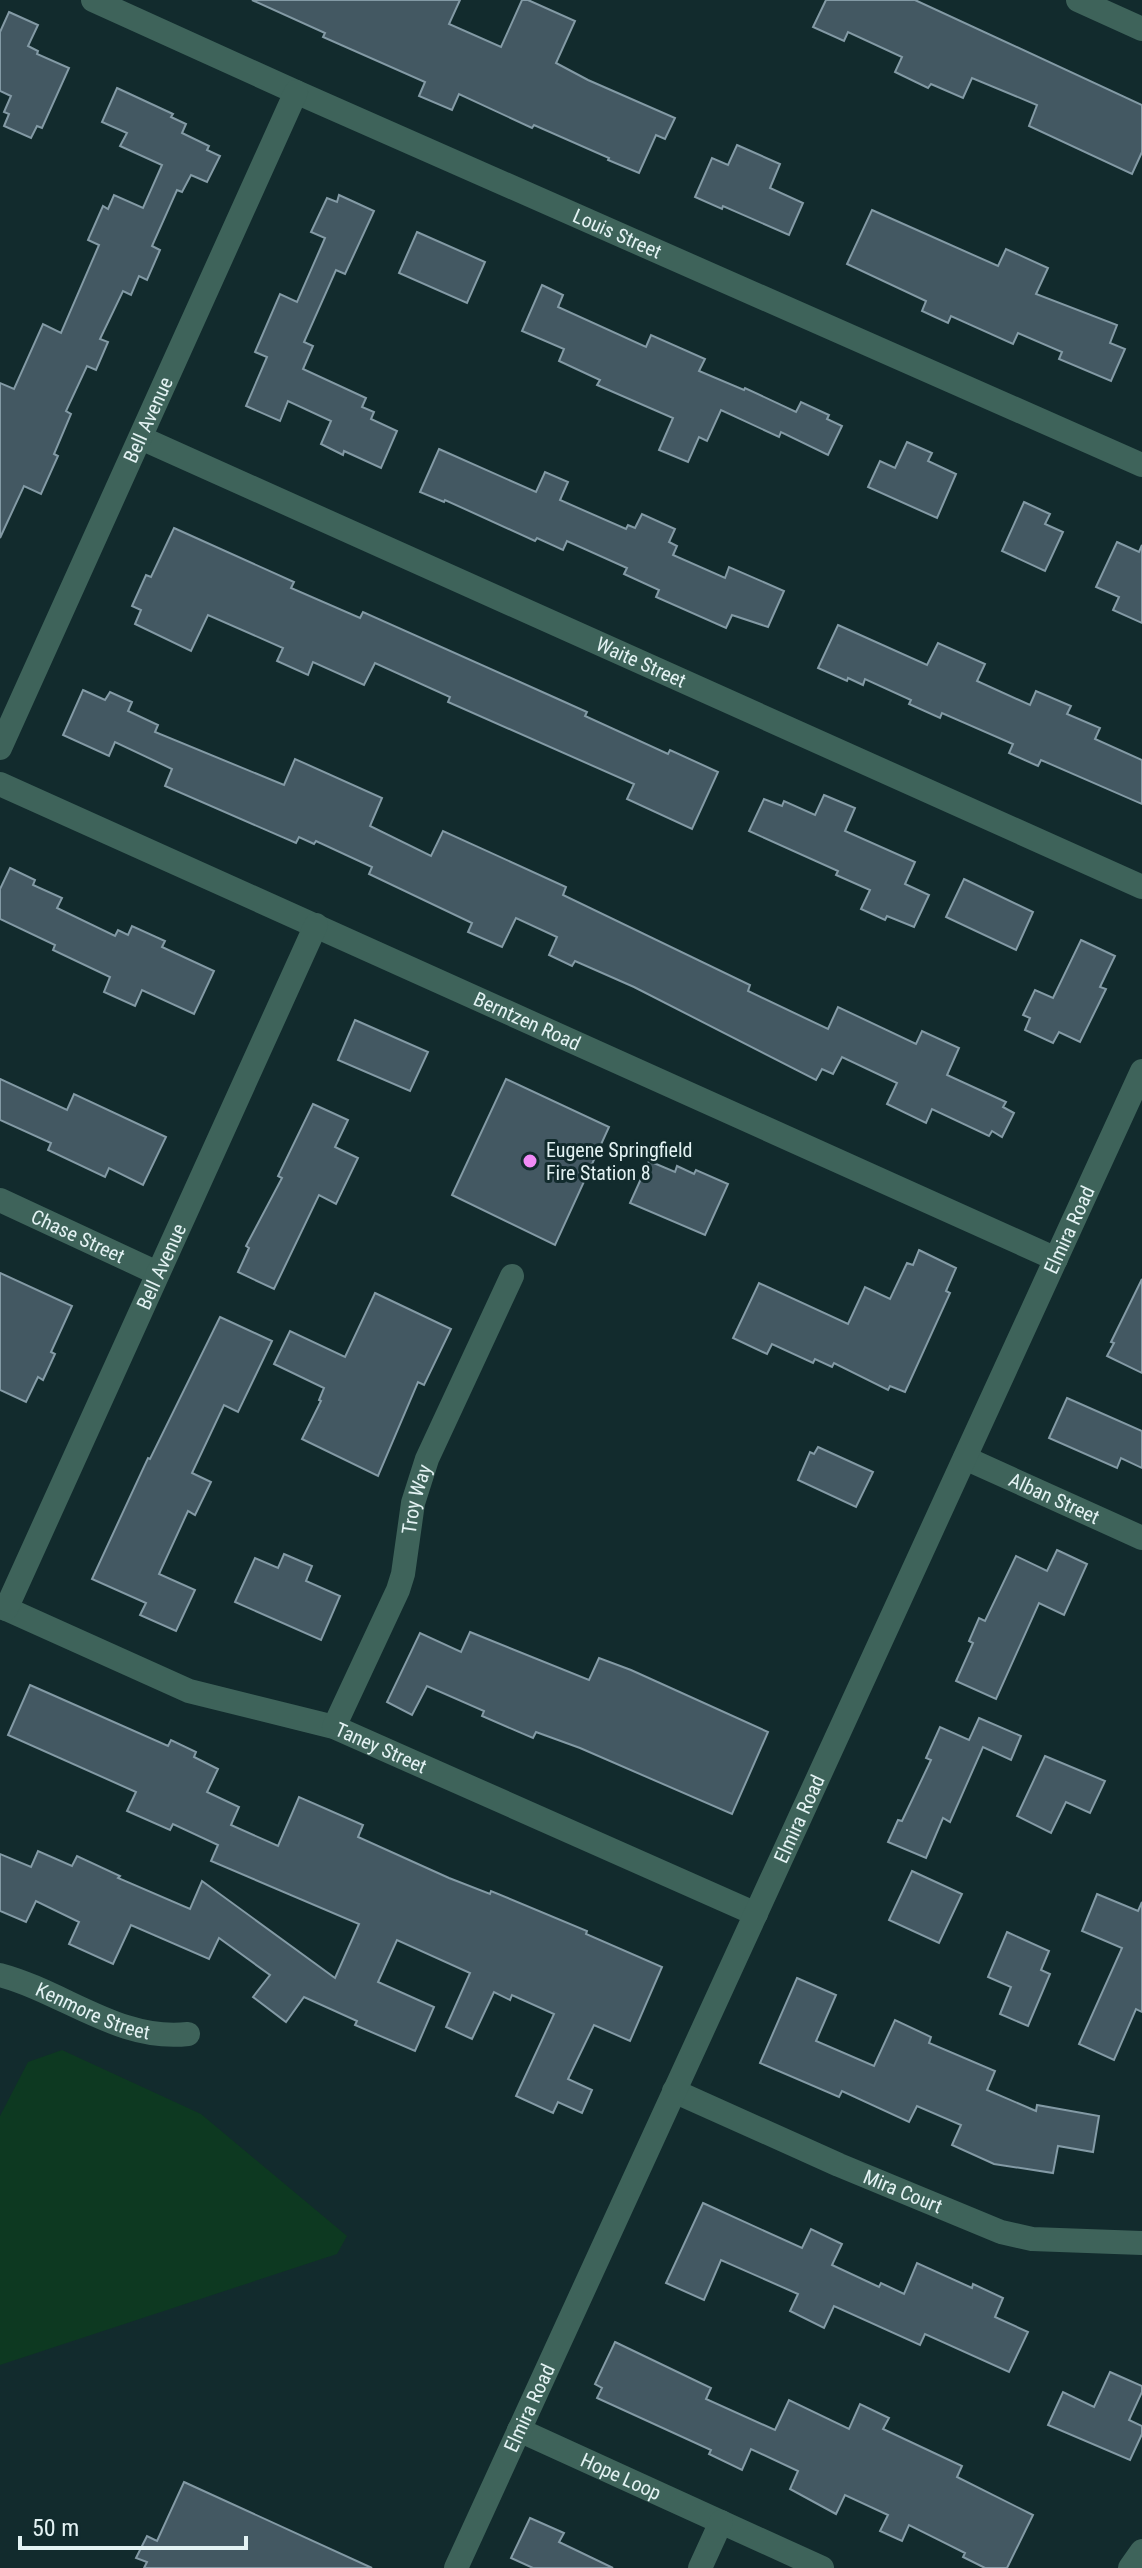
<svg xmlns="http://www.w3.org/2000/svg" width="1142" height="2568" font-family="'Roboto Condensed',sans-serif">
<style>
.green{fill:#0d3921}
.building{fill:#435862;stroke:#839aa5;stroke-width:2}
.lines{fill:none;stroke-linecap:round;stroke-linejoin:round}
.minor{stroke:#3e635a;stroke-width:24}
.poi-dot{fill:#f08bf6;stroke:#122b2d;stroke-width:3}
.labels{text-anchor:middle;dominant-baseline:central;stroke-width:6;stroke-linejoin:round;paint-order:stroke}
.street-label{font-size:20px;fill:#e3f2f3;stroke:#122b2d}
.poi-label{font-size:20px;fill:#e3f2f3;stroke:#122b2d;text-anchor:start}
</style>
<rect width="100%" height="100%" fill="#122b2d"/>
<path class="green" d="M 62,2050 L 201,2114 L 347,2236 L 337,2254 L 0,2365 L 0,2116 L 28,2062 Z"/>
<g class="building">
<path d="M 252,0 L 460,0 L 449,24 L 501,47 L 522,0 L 528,0 L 575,21 L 556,63 L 588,80 L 675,118 L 665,139 L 656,135 L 639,173 L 608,160 L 609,158 L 534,125 L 532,128 L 459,94 L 452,110 L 419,96 L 425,82 L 323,37 L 325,33 Z"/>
<path d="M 826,0 L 915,0 L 1142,105 L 1142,152 L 1132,174 L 1029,126 L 1037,105 L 972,78 L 963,98 L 931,84 L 928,88 L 895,72 L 902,57 L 848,32 L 844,41 L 813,27 Z"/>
<path d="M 9,12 L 38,25 L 28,46 L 38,51 L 37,54 L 69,68 L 42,128 L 37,126 L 31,138 L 4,126 L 9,114 L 4,112 L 11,96 L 0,91 L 0,32 Z"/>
<path d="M 117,88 L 173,114 L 171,117 L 186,124 L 182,133 L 209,146 L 207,150 L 220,156 L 207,182 L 191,175 L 182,192 L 177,190 L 152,246 L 160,250 L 147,280 L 139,276 L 131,295 L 123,291 L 100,339 L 108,342 L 96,370 L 87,366 L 66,411 L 71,414 L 54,454 L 58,456 L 41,494 L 24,486 L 0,538 L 0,383 L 14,389 L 43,324 L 61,333 L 99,245 L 88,240 L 103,206 L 108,209 L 114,195 L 143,208 L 162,165 L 120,146 L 127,133 L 102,122 Z"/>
<path d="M 737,145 L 780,164 L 770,188 L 803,203 L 789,235 L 723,206 L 722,209 L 695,197 L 712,158 L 728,165 Z"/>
<path d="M 339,195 L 374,211 L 345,274 L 336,270 L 304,342 L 313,346 L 303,369 L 366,398 L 362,407 L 374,412 L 371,419 L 397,431 L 381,468 L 344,451 L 343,455 L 321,444 L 331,421 L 288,401 L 280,421 L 246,406 L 267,357 L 255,352 L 280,294 L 297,302 L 325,238 L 311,232 L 327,198 L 337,202 Z"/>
<path d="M 872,210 L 998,266 L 1006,249 L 1048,268 L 1036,294 L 1117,325 L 1110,343 L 1125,349 L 1111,381 L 1059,359 L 1062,352 L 1018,333 L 1013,344 L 951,316 L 948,323 L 922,311 L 926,301 L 847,264 Z"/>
<path d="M 417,232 L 485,262 L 467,303 L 399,273 Z"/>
<path d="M 542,285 L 563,295 L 558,307 L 646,347 L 651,335 L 705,359 L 699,371 L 744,390 L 745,388 L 796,412 L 801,402 L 829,415 L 827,419 L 842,426 L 828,455 L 781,432 L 779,437 L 721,410 L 707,441 L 699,437 L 688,462 L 659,450 L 673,418 L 597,385 L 600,380 L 559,361 L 564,349 L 522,331 Z"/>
<path d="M 907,442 L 932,453 L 928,461 L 956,474 L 937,518 L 868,487 L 880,461 L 895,468 Z"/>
<path d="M 439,449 L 536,492 L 545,472 L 568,482 L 560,500 L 626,529 L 628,525 L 635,528 L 642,514 L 675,529 L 669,542 L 677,546 L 673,555 L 725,578 L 729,567 L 784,591 L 768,627 L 732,615 L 726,628 L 656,597 L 659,590 L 624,574 L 627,568 L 567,541 L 563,550 L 537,538 L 535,541 L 445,500 L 444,502 L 420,492 Z"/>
<path d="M 1024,502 L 1050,514 L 1045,524 L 1063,532 L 1045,571 L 1002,551 Z"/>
<path d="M 174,528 L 294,582 L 291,588 L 360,618 L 363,612 L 558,699 L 587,712 L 585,716 L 668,754 L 670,750 L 718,772 L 692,829 L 627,799 L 634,784 L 448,702 L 450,697 L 375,663 L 364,685 L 313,662 L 308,675 L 277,661 L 283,648 L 208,615 L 191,651 L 135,624 L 141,610 L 132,606 L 146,575 L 151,577 Z"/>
<path d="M 1117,542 L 1139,552 L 1142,545 L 1142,623 L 1113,610 L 1119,597 L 1096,587 Z"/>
<path d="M 838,625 L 927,665 L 938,643 L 985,664 L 977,681 L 1030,705 L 1036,691 L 1071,706 L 1067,714 L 1100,728 L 1095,739 L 1142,760 L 1142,804 L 1041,760 L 1038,766 L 1009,753 L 1013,744 L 942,713 L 940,718 L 909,704 L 911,700 L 865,679 L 863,685 L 848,678 L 847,681 L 818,668 Z"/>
<path d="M 83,690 L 105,700 L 110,692 L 132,702 L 128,711 L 158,725 L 155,732 L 284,785 L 295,759 L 382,798 L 370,826 L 431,856 L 443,831 L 566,887 L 563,895 L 750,985 L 748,991 L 828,1029 L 838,1007 L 916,1044 L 922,1031 L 959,1048 L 947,1075 L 1006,1102 L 1003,1107 L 1014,1113 L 1002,1137 L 992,1131 L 989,1136 L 932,1109 L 926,1123 L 887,1104 L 897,1083 L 842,1057 L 833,1074 L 822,1069 L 816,1080 L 634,987 L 575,961 L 572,966 L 549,955 L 557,937 L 516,918 L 502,947 L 468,932 L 472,923 L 369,874 L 372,867 L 316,841 L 314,844 L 299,837 L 296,843 L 165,786 L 172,769 L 115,742 L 109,756 L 63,735 Z"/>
<path d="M 824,795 L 855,808 L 845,831 L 915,862 L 905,884 L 929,895 L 914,927 L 887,916 L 885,920 L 861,909 L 870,890 L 836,875 L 838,871 L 749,831 L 764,799 L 782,806 L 784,801 L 815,815 Z"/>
<path d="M 10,868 L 35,880 L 33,885 L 62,898 L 57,908 L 115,936 L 118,930 L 128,935 L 132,926 L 165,941 L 162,947 L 214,971 L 194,1014 L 142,990 L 135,1006 L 104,992 L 110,977 L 53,950 L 55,945 L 0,919 L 0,889 Z"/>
<path d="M 964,879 L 1033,912 L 1016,950 L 946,917 Z"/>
<path d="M 1081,940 L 1115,956 L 1100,987 L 1106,989 L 1080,1042 L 1059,1032 L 1053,1043 L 1025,1030 L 1030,1018 L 1023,1015 L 1035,990 L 1053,998 Z"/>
<path d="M 355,1020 L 428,1052 L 410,1091 L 338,1060 Z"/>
<path d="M 0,1079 L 67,1110 L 74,1094 L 166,1137 L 143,1185 L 109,1168 L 105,1177 L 48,1150 L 51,1143 L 0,1120 Z"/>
<path d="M 506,1079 L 609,1127 L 555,1245 L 452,1195 Z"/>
<path d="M 313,1104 L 348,1120 L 335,1147 L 358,1158 L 336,1204 L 319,1195 L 274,1289 L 238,1272 L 249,1248 L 246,1246 L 282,1178 L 278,1176 Z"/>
<path d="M 649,1161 L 675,1172 L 677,1166 L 694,1174 L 696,1170 L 728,1184 L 705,1235 L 630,1203 Z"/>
<path d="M 919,1250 L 956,1268 L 946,1291 L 950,1293 L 905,1392 L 890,1386 L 888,1390 L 834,1363 L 832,1367 L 815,1359 L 813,1363 L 772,1344 L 767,1354 L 733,1338 L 759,1283 L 848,1324 L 865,1287 L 890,1299 L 907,1263 L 913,1265 Z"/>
<path d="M 0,1273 L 72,1306 L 51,1352 L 55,1354 L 43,1380 L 38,1377 L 26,1402 L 0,1390 Z"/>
<path d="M 1142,1279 L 1142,1373 L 1107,1356 L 1114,1343 L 1111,1342 Z"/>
<path d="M 375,1293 L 451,1329 L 424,1385 L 418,1382 L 378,1476 L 302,1439 L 321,1401 L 319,1400 L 324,1388 L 274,1364 L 290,1331 L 345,1357 Z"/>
<path d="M 220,1317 L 272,1341 L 238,1412 L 224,1405 L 192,1473 L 211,1482 L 195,1515 L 188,1511 L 159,1574 L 195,1590 L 176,1631 L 140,1615 L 146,1603 L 92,1579 L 148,1458 L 150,1459 Z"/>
<path d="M 1067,1398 L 1142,1431 L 1142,1468 L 1121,1458 L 1117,1468 L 1049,1438 Z"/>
<path d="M 818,1447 L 873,1472 L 856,1507 L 798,1480 L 810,1452 L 814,1454 Z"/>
<path d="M 1057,1550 L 1087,1564 L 1064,1615 L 1039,1603 L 996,1699 L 956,1681 L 973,1643 L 969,1641 L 979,1618 L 985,1621 L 1016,1556 L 1047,1571 Z"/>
<path d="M 284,1554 L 312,1566 L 306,1581 L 340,1596 L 321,1640 L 235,1602 L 255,1558 L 278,1568 Z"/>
<path d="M 470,1632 L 589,1680 L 599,1658 L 631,1670 L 768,1732 L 732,1814 L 580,1748 L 536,1732 L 533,1738 L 482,1716 L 484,1711 L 427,1686 L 412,1715 L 387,1702 L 420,1633 L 461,1652 Z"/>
<path d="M 30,1685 L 168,1746 L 171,1740 L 196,1752 L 194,1757 L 218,1769 L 207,1792 L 239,1807 L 231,1825 L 278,1846 L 299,1797 L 363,1825 L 358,1837 L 449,1878 L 490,1894 L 491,1891 L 587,1931 L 586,1934 L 662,1967 L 630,2041 L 594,2025 L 568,2079 L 592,2090 L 582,2113 L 558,2102 L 553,2113 L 516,2096 L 554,2014 L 512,1995 L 510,2000 L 494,1992 L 472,2039 L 446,2027 L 470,1973 L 397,1940 L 378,1982 L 434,2007 L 415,2051 L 355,2025 L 357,2021 L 304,1997 L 286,2022 L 253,1997 L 270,1975 L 219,1938 L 209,1959 L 131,1925 L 113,1964 L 69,1944 L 79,1922 L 36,1901 L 26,1922 L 0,1911 L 0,1854 L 31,1867 L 38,1851 L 72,1866 L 77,1856 L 120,1876 L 118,1878 L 190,1909 L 202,1881 L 335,1978 L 359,1924 L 211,1861 L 218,1845 L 173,1824 L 170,1830 L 127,1811 L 136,1792 L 8,1735 Z"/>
<path d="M 979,1718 L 1021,1736 L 1011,1760 L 983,1747 L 950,1822 L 943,1818 L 926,1858 L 888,1842 L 898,1820 L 902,1821 L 931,1760 L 926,1758 L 940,1727 L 969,1740 Z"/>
<path d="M 1045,1756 L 1105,1781 L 1090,1813 L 1066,1802 L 1051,1833 L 1017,1816 Z"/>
<path d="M 912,1871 L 962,1894 L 939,1943 L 889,1920 Z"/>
<path d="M 1097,1894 L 1138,1911 L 1142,1902 L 1142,2012 L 1136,2009 L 1114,2060 L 1079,2044 L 1122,1948 L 1082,1931 Z"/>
<path d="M 1007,1932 L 1049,1951 L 1041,1970 L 1050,1974 L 1028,2026 L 1000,2014 L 1011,1987 L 988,1977 Z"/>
<path d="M 797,1978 L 836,1995 L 816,2041 L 874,2066 L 895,2020 L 931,2037 L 929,2043 L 995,2071 L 987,2090 L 1036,2111 L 1037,2105 L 1099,2116 L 1093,2152 L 1058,2146 L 1053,2173 L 994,2164 L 952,2145 L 961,2125 L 917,2106 L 909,2122 L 842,2091 L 839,2097 L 760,2063 Z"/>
<path d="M 703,2203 L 802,2248 L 811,2229 L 842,2244 L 832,2265 L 879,2287 L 881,2283 L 904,2294 L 917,2263 L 972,2288 L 973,2284 L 1003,2298 L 995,2317 L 1028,2332 L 1009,2372 L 925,2334 L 920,2345 L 834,2306 L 824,2328 L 790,2311 L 798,2294 L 721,2260 L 704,2300 L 666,2283 Z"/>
<path d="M 615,2342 L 711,2388 L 706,2399 L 775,2430 L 789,2400 L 849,2429 L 860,2404 L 889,2418 L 883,2429 L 962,2466 L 957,2477 L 1033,2515 L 1007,2568 L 985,2568 L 963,2557 L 965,2553 L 909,2525 L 902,2541 L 880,2531 L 888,2515 L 845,2495 L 836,2514 L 790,2489 L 798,2471 L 751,2449 L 742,2470 L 709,2454 L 711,2450 L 597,2398 L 602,2388 L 595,2384 Z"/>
<path d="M 1110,2372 L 1142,2386 L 1142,2392 L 1129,2420 L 1142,2426 L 1142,2434 L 1130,2460 L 1048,2425 L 1063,2392 L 1094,2407 Z"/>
<path d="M 184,2482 L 372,2568 L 144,2568 L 147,2562 L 136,2558 L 147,2536 L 157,2541 Z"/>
<path d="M 530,2518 L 564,2533 L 559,2542 L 613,2568 L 533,2568 L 511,2558 Z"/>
</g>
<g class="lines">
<g class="minor">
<path id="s1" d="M 93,0 L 296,92 L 1142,465"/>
<path d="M 1078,0 L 1142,29"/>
<path id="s2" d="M 141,438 L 1142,887"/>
<path id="s3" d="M 0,748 L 296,92"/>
<path id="s4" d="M 0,784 L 1056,1259"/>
<path id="s5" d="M 0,1200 L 157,1273"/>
<path id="s6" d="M 965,1458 L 1142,1538"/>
<path id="s7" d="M 0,1606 L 189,1691 L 334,1727 L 756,1914"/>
<path id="s8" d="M 6,1609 L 316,925"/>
<path id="s9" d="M 334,1727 L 398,1590 L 403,1574 L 413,1503 L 427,1459 L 512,1276"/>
<path id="s10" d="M 0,1975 C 64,1992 120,2042 188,2034"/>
<path id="s11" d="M 674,2091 L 839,2165 L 1001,2232 L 1032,2239 L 1142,2243"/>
<path id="s12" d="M 519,2430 L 822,2568"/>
<path id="s13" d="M 456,2568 L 1142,1071"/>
<path d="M 700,2568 L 721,2522"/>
<path d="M 1130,2568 L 1142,2551"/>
</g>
</g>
<circle class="poi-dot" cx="530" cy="1161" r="8"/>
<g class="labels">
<g class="street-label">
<text stroke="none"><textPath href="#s1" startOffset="574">Louis Street</textPath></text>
<text stroke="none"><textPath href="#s3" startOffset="360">Bell Avenue</textPath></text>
<text stroke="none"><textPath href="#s2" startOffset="548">Waite Street</textPath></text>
<text stroke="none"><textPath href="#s4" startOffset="578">Berntzen Road</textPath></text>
<text stroke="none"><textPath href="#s13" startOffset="1472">Elmira Road</textPath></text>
<text stroke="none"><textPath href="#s5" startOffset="86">Chase Street</textPath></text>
<text stroke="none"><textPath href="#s8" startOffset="376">Bell Avenue</textPath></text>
<text stroke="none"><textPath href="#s6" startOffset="98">Alban Street</textPath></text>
<text stroke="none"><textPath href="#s9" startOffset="244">Troy Way</textPath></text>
<text stroke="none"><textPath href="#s7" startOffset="408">Taney Street</textPath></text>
<text stroke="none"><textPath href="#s13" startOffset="824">Elmira Road</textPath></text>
<text stroke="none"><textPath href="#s10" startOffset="100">Kenmore Street</textPath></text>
<text stroke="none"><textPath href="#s11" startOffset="250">Mira Court</textPath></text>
<text stroke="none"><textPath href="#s13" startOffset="176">Elmira Road</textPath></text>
<text stroke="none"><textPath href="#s12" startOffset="112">Hope Loop</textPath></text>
</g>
<g class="poi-label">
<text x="546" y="1150">Eugene Springfield<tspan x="546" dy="23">Fire Station 8</tspan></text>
</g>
</g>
<path d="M20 2536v12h226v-12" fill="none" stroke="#e3f2f3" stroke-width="4"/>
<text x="32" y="2536" font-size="24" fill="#e3f2f3" stroke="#122b2d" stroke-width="6" paint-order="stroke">50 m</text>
</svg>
